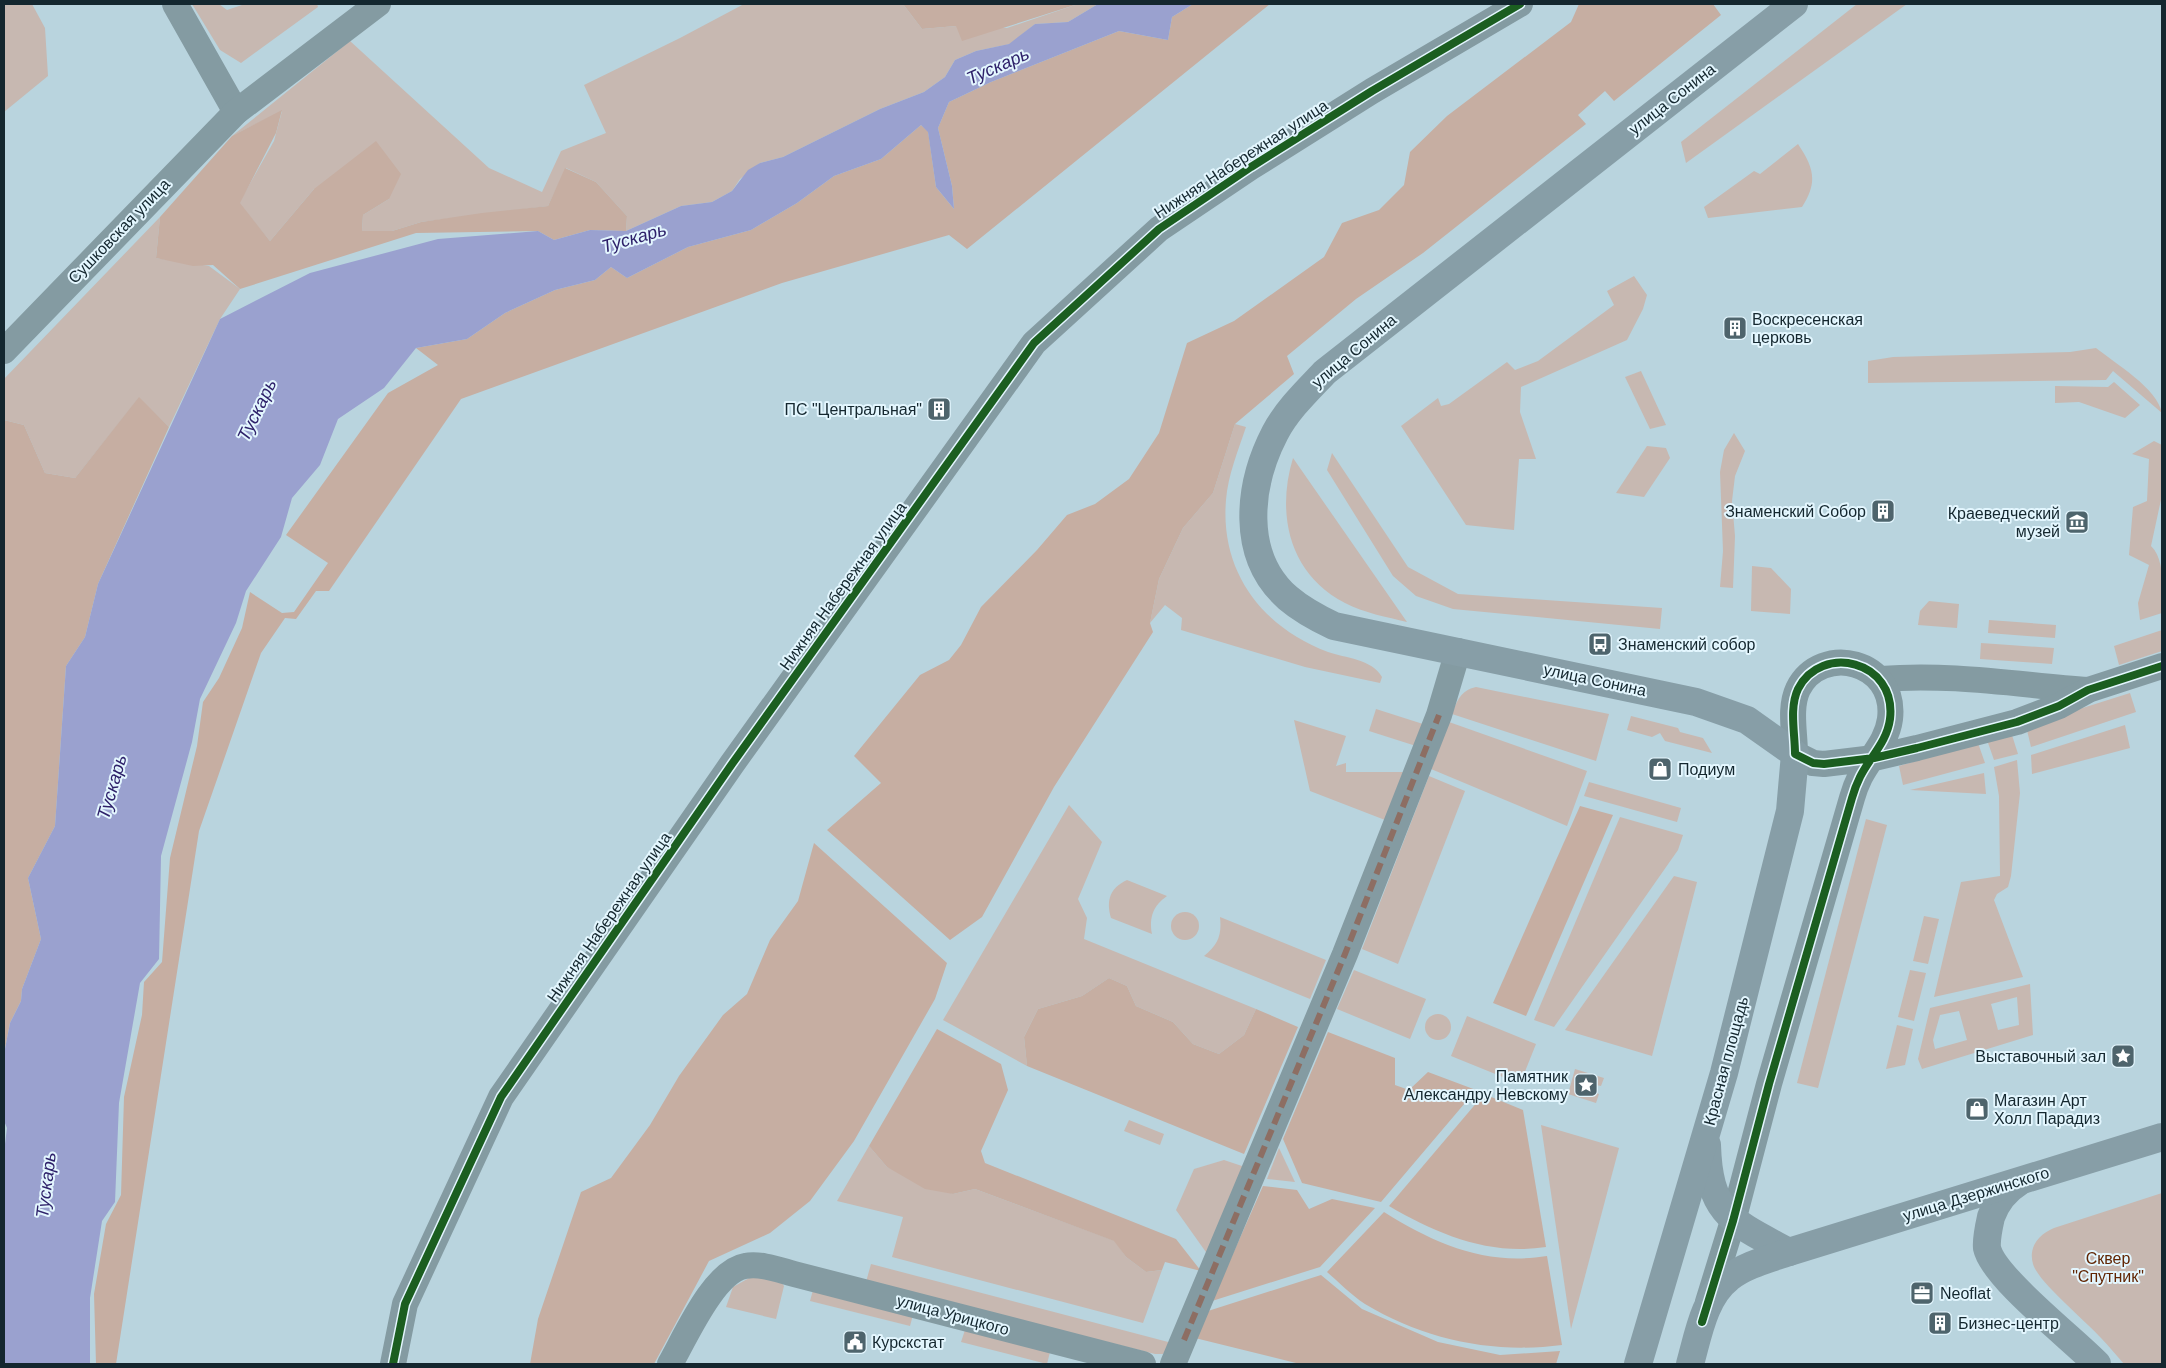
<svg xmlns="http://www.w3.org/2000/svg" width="2166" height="1368" font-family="Arial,sans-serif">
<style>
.green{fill:#c7b8b1;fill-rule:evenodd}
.forest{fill:#c6aea2}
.water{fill:#9aa1cf}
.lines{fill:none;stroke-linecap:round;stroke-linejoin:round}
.minor{stroke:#849ba2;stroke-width:26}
.major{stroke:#879ea7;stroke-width:28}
.quiet{stroke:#8d6e63;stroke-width:6;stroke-dasharray:12 6;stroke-linecap:butt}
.cycleway-casing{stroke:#e3f6fe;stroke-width:11}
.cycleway{stroke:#1b5e20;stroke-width:8}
.labels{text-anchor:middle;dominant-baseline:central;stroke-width:4;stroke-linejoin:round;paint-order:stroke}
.street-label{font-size:16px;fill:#14272f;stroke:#e3f6fe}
.poi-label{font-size:16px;fill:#14272f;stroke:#e3f6fe;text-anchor:start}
.park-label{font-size:16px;fill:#612503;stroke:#e3f6fe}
.water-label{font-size:18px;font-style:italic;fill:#2e216a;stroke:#e3f6fe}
</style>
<rect width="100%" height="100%" fill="#b9d4de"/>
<g class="green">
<path d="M 4,4 L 32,4 L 45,28 L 48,76 L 4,112 Z"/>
<path d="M 192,4 L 219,4 L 227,10 L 245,4 L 317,4 L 318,7 L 241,63 L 220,50 Z"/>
<path d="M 744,4 L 903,4 L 922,29 L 956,26 L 1007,28 L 1078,4 L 1098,4 L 1068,22 L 1035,24 L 1010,44 L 976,51 L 955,60 L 945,77 L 924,92 L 880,109 L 783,157 L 760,163 L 740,179 L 732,191 L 712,202 L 681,206 L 626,231 L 627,216 L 596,182 L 566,168 L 548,206 L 421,222 L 392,231 L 362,231 L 363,215 L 389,199 L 314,189 L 270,241 L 239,203 L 274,141 L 282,111 L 232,136 L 350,41 L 489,168 L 542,192 L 561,151 L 606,133 L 584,85 L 680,38 Z"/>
<path d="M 1857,4 L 1907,4 L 1686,163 L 1681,142 Z"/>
<path d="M 1798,144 C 1814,168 1818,182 1802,207 L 1708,218 L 1704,207 L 1754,171 L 1760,174 Z"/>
<path d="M 160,217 L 156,258 L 209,266 L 240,289 L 220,319 L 169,427 L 139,398 L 75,478 L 45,473 L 24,425 L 4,420 L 4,379 Z"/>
<path d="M 1634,276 L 1647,295 L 1643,309 L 1627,340 L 1521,387 L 1520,412 L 1536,459 L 1519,459 L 1514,530 L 1466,525 L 1401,426 L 1438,398 L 1441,406 L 1449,404 L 1507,362 L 1515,370 L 1538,361 L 1614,305 L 1607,291 Z"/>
<path d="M 2096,348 C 2116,364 2157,388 2162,413 L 2113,371 L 2106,380 L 1868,383 L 1868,361 L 1893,357 L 2070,352 Z"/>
<path d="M 1641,371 L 1666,425 L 1650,429 L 1625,377 Z"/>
<path d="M 2114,382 L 2140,405 L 2125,418 L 2079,402 L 2055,403 L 2055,386 L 2108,387 Z"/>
<path d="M 1235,424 L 1246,427 C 1238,451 1228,475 1226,500 C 1220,572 1262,627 1328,652 C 1345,658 1372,659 1382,677 L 1380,683 L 1305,667 L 1181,630 L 1182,618 L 1165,605 L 1150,623 L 1159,579 L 1183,528 L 1213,493 Z"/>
<path d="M 1734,433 L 1745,451 L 1735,476 L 1732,501 L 1735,536 L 1733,588 L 1720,587 L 1723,551 L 1720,472 L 1724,450 Z"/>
<path d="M 2154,441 L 2162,445 L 2162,495 L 2151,546 C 2166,560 2162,593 2162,613 L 2140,620 L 2138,603 L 2149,565 L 2129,555 L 2133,507 L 2147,501 L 2149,459 L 2132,454 Z"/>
<path d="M 1647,446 L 1666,448 L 1670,458 L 1644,497 L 1616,493 Z"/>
<path d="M 1332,453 L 1408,567 L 1458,594 L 1662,608 L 1660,629 L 1453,609 L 1416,596 L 1393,576 L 1327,470 Z"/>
<path d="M 1293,458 L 1407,622 C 1387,617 1364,613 1345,603 C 1289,574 1276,514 1293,458 Z"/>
<path d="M 1752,566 L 1771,568 L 1791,589 L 1790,614 L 1751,611 Z"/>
<path d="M 1929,601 L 1959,604 L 1957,628 L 1918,625 L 1920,611 Z"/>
<path d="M 1989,620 L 2056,625 L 2055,638 L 1988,633 Z"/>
<path d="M 2162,630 L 2162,651 L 2119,665 L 2114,646 Z"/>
<path d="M 1981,643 L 2054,648 L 2052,664 L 1980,659 Z"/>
<path d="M 1476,687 L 1609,714 L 1596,761 L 1452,714 C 1457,701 1461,690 1476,687 Z"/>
<path d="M 2130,693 L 2136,712 L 2031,747 L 2026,726 Z"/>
<path d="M 1376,709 L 1423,724 L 1416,746 L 1369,731 Z"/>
<path d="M 1631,716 L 1678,728 L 1680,732 L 1703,738 L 1712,753 L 1665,741 L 1660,733 L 1652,737 L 1627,730 Z"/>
<path d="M 1294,720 L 1346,736 L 1336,766 L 1346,763 L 1346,772 L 1403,772 L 1385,820 L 1310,791 Z"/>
<path d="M 1449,722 L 1587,771 L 1567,826 L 1431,769 Z"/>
<path d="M 2125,725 L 2130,748 L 2032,774 L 2031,755 Z"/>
<path d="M 2011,732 L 2018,754 L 1994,760 L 1987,740 Z"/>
<path d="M 1978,743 L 1985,763 L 1903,785 L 1899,766 Z"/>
<path d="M 2017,760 L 2020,793 L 2011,876 L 2008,887 L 1997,894 L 1994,900 L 2023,977 L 1934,997 L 1961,882 L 2000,876 L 1999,796 L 1994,767 Z"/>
<path d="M 1984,773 L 1986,794 L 1910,790 Z"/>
<path d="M 1429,776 L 1465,791 L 1398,964 L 1362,949 Z"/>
<path d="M 1589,782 L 1681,808 L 1677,822 L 1584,796 Z"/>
<path d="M 1069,805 L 1102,842 L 1078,899 L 1087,918 L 1084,939 L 1256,1009 L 1244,1035 L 1219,1054 L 1193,1044 L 1173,1022 L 1136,1006 L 1127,986 L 1109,978 L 1082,996 L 1038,1009 L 1024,1037 L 1027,1066 L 943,1020 Z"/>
<path d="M 1620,817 L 1683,835 L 1678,850 L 1554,1027 L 1534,1020 Z"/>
<path d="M 1866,819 L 1887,825 L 1818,1088 L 1797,1083 Z"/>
<path d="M 1674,876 L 1697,882 L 1652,1056 L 1565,1030 Z"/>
<path d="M 1127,880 L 1167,896 C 1153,906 1149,917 1152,934 L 1111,918 C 1106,900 1110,888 1127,880 Z"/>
<circle cx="1185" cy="926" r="14"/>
<path d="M 1924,916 L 1939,919 L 1928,964 L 1913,961 Z"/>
<path d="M 1220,917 L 1326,960 L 1310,999 L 1204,956 C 1218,945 1222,935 1220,917 Z"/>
<path d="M 1354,970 L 1426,999 L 1410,1039 L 1337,1009 Z"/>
<path d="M 1910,970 L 1926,973 L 1914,1021 L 1898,1017 Z"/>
<path d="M 2030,984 L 2033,1035 L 1922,1069 L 1918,1059 L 1930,1008 ZM 2017,997 L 2019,1025 L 1998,1030 L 1991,1004 ZM 1959,1011 L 1967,1040 L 1935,1049 L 1933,1040 L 1940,1015 Z"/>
<circle cx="1438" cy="1027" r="13"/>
<path d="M 1467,1016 L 1536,1044 L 1520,1084 L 1451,1056 Z"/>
<path d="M 1897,1025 L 1913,1029 L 1905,1065 L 1886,1069 Z"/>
<path d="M 1575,1069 L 1604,1078 L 1601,1086 L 1596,1085 L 1597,1080 L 1580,1075 L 1576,1091 L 1592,1096 L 1594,1092 L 1599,1094 L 1596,1103 L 1568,1094 Z"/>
<path d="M 1129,1120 L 1164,1134 L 1160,1145 L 1124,1131 Z"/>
<path d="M 1541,1125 L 1619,1148 L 1571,1329 Z"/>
<path d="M 869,1146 L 887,1167 L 953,1194 L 975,1189 L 1115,1241 L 1126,1257 L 1146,1272 L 1162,1270 L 1143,1323 L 892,1257 L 903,1217 L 837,1201 Z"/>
<path d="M 1279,1148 L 1295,1182 L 1267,1179 Z"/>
<path d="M 1224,1160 L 1245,1167 L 1208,1255 L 1176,1210 L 1194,1169 Z"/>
<path d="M 2162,1193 L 2162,1364 L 2124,1364 C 2116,1355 2109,1346 2101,1338 C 2086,1321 2038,1282 2033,1264 C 2028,1247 2039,1234 2054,1228 Z"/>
<path d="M 871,1264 L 1172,1343 L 1163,1354 L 1155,1354 L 866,1282 Z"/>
<path d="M 758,1273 L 779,1279 L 784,1286 L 776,1319 L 726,1307 L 733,1287 Z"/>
<path d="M 813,1290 L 913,1315 L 910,1326 L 810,1301 Z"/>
<path d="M 965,1330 L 1050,1352 L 1047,1364 L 961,1342 Z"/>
</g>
<g class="forest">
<path d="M 903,4 L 1078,4 L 962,41 L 956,26 L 922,29 Z"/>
<path d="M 1193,4 L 1270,4 L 967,249 L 949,235 L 782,283 L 461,399 L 329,591 L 316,591 L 296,619 L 285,618 L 261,653 L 199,831 L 116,1364 L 96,1364 L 94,1294 L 106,1224 L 121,1195 L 124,1097 L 142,1015 L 144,982 L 162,962 L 170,858 L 197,746 L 203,702 L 219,678 L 242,628 L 250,592 L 282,613 L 294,612 L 328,563 L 286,535 L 388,393 L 438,365 L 416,348 L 467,339 L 505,313 L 555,290 L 595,280 L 611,267 L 627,278 L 688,247 L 751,230 L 797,203 L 834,176 L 881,159 L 921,125 L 928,131 L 936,187 L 954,209 L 952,186 L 938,128 L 949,102 L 991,82 L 1119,31 L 1168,40 L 1172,17 Z"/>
<path d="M 1579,4 L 1713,4 L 1721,15 L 1614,101 L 1605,91 L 1578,115 L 1586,124 L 1423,253 L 1356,299 L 1287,356 L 1294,374 L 1235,424 L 1213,493 L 1183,528 L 1159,579 L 1150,623 L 1153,632 L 1054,787 L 982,917 L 950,940 L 827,830 L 881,783 L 854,756 L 920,675 L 949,660 L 961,645 L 981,607 L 1037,550 L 1067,515 L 1095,504 L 1129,479 L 1159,433 L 1187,343 L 1234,321 L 1324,257 L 1342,223 L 1379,210 L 1404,185 L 1410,152 L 1447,116 L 1571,22 Z"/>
<path d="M 282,110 L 276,133 L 240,203 L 270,241 L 314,189 L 376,141 L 401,174 L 389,199 L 363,215 L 362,231 L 392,231 L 421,222 L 482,213 L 548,206 L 565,168 L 596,182 L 627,216 L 626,231 L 590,230 L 554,240 L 538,231 L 416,233 L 240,289 L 213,265 L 193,266 L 156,258 L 160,217 L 232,136 Z"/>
<path d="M 139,397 L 169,427 L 98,584 L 85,637 L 66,666 L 55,826 L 28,878 L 41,939 L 22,989 L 21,1001 L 10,1023 L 4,1054 L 4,420 L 24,425 L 45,473 L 75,478 Z"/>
<path d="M 1580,806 L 1613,815 L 1526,1016 L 1493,1003 Z"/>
<path d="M 814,843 L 947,963 L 935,999 L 854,1141 L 810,1201 L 770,1233 L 709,1261 L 654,1364 L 530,1364 L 538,1319 L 581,1192 L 611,1178 L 650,1125 L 679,1076 L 723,1015 L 747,994 L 770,940 L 798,901 Z"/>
<path d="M 1109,978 L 1127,986 L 1136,1006 L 1173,1022 L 1193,1044 L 1219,1054 L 1244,1035 L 1256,1009 L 1298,1027 L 1244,1154 L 1027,1066 L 1024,1037 L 1038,1009 L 1082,996 Z"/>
<path d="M 937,1029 L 1001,1064 L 1008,1090 L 981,1151 L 985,1163 L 1176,1239 L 1201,1271 L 1165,1262 L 1162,1270 L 1146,1272 L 1126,1257 L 1114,1241 L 975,1189 L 953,1194 L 925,1189 L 887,1167 L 869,1146 Z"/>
<path d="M 1328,1032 L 1395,1058 L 1395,1085 L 1409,1090 L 1428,1072 L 1476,1090 L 1381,1202 L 1302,1183 L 1283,1139 Z"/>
<path d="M 1484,1094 L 1523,1110 L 1546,1247 C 1489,1256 1437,1234 1389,1206 Z"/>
<path d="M 1263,1186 L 1297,1190 L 1309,1209 L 1332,1199 L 1375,1208 L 1320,1267 L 1212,1301 Z"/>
<path d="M 1384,1212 C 1435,1244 1486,1266 1547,1256 L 1562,1345 C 1493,1354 1425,1340 1365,1304 C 1351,1295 1339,1282 1327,1272 Z"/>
<path d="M 1321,1275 L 1362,1309 L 1438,1342 L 1500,1355 L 1560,1351 L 1556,1364 L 1300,1364 L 1195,1338 L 1208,1311 Z"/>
</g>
<path class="water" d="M 1098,4 L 1193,4 L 1172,17 L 1168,40 L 1119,31 L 991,82 L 949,102 L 938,128 L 952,186 L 954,209 L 936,187 L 928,132 L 921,125 L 881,159 L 834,176 L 797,203 L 751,230 L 688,247 L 627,278 L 611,267 L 595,280 L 555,290 L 505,313 L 467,339 L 416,348 L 384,388 L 338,419 L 320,465 L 292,498 L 281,537 L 246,591 L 236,623 L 200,699 L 192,742 L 161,856 L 159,959 L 140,983 L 119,1103 L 115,1202 L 102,1221 L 90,1298 L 90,1364 L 4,1364 L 4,1152 L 7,1128 L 4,1121 L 4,1054 L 10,1023 L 21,1001 L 22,989 L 41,939 L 28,878 L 55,826 L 66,666 L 85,637 L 98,584 L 220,319 L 310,273 L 438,239 L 538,231 L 554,240 L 590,230 L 626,231 L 681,206 L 712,202 L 732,191 L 748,170 L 760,163 L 783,157 L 880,109 L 924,92 L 945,77 L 955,60 L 976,51 L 1009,44 L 1035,24 L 1068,22 Z"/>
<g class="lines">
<g class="minor">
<path d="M 175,4 L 236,112"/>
<path d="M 4,351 L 236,112 L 378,4"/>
<path d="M 1881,679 C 1949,673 2020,685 2088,690"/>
<path d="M 1708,1302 L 1733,1221 L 1769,1084 L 1852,798 C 1854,791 1857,783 1860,777 C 1870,757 1887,742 1890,719 C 1897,660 1821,643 1798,689 C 1789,708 1795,733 1795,754 L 1813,763 L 1824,764 L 1874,758 L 1917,748 L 2017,722 L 2059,706 L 2088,690 L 2162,666"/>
<path d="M 393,1364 L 405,1304 L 501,1097 L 732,764 L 1034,343 L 1159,229 L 1251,167 L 1372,91 L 1520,4"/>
<path d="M 670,1364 C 685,1338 714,1271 745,1266 C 761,1263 779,1270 794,1274 L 1143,1364"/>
<path d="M 1173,1364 L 1345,954 L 1439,715 L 1458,651"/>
</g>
<g class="major">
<path d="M 1707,1145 C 1709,1215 1733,1222 1789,1252"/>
<path d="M 2019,1182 C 2006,1190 1996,1203 1991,1217 C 1989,1226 1986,1239 1987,1248 C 1993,1277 2073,1339 2097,1364"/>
<path d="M 1638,1364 L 1724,1073 L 1790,811 L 1795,754 L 1747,720 L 1696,702 L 1334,626 C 1317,618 1302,610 1288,598 C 1240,556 1248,485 1275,433 C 1287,410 1307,391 1325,372 L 1794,4"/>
<path d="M 1690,1364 C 1698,1336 1704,1297 1729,1278 C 1745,1265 1769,1259 1789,1252 L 2162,1137"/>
</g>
<path class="quiet" d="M 1184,1340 L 1345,954 L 1439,715"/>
<g class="cycleway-casing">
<g id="cycleway">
<path d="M 1702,1322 L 1733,1221 L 1769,1084 L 1852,798 C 1854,791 1857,783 1860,777 C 1870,757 1887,742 1890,719 C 1897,660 1821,643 1798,689 C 1789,708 1795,733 1795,754 L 1813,763 L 1824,764 L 1874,758 L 1917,748 L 2017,722 L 2059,706 L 2088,690 L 2162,666"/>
<path d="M 393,1364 L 405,1304 L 501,1097 L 732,764 L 1034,343 L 1159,229 L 1251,167 L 1372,91 L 1520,4"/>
</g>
</g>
<use href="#cycleway" class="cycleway"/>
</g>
<defs>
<g id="building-square" transform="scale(1.25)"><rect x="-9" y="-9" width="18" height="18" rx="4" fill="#4e646c" stroke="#e3f6fe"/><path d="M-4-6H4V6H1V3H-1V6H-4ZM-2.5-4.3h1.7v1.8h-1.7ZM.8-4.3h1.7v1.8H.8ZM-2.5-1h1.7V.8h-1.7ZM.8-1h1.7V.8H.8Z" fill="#fff"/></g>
<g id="museum-square" transform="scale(1.25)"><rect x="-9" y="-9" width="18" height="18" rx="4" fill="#4e646c" stroke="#e3f6fe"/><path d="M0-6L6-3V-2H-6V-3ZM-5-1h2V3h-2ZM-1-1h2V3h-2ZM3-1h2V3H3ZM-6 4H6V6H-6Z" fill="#fff"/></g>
<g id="bus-square" transform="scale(1.25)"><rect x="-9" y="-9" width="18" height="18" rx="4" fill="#4e646c" stroke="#e3f6fe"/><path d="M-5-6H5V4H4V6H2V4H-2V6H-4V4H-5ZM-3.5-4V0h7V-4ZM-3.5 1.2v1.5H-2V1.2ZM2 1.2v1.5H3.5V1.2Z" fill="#fff"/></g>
<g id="shop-square" transform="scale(1.25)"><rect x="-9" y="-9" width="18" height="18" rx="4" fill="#4e646c" stroke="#e3f6fe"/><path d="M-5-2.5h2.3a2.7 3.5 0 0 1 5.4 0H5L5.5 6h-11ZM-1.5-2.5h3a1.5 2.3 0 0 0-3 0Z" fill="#fff"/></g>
<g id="sight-square" transform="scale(1.25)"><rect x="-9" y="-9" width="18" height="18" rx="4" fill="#4e646c" stroke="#e3f6fe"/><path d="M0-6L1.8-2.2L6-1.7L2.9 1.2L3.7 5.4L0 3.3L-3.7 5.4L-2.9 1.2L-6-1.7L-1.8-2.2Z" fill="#fff"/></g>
<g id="office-square" transform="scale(1.25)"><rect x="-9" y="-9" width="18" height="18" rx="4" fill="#4e646c" stroke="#e3f6fe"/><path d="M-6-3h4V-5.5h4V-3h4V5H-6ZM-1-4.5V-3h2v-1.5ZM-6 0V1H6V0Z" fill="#fff"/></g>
<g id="civic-square" transform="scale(1.25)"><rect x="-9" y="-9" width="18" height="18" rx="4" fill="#4e646c" stroke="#e3f6fe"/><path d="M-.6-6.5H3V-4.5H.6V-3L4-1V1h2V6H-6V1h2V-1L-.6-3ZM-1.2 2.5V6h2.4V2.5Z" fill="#fff"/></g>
</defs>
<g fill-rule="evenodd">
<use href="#building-square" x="1735" y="328"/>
<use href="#building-square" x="939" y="409"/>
<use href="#building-square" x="1883" y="511"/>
<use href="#museum-square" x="2077" y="522"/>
<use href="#bus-square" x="1600" y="644"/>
<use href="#shop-square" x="1660" y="769"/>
<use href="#sight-square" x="2123" y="1056"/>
<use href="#sight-square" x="1586" y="1085"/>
<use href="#shop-square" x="1977" y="1109"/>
<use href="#office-square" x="1922" y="1293"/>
<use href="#building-square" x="1940" y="1323"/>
<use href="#civic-square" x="855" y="1342"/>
</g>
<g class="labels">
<g class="street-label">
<text transform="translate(1672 99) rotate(-38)">улица Сонина</text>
<text transform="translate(1241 159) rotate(-33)">Нижняя Набережная улица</text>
<text transform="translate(119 231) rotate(-46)">Сушковская улица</text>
<text transform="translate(1354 351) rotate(-40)">улица Сонина</text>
<text transform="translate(843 586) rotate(-54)">Нижняя Набережная улица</text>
<text transform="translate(1595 680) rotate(12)">улица Сонина</text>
<text transform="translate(609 917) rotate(-55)">Нижняя Набережная улица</text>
<text transform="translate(1726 1061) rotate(-75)">Красная площадь</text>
<text transform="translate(1976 1194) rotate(-17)">улица Дзержинского</text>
<text transform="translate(953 1315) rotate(15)">улица Урицкого</text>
</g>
<g class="poi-label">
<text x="1752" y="319">Воскресенская<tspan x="1752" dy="18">церковь</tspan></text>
<text x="922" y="409" text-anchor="end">ПС "Центральная"</text>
<text x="1866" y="511" text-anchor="end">Знаменский Собор</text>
<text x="2060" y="513" text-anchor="end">Краеведческий<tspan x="2060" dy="18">музей</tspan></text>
<text x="1618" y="644">Знаменский собор</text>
<text x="1678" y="769">Подиум</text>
<text x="2106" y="1056" text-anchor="end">Выставочный зал</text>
<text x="1568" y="1076" text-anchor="end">Памятник<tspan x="1568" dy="18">Александру Невскому</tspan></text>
<text x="1994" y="1100">Магазин Арт<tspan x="1994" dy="18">Холл Парадиз</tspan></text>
<text x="1940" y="1293">Neoflat</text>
<text x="1958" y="1323">Бизнес-центр</text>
<text x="872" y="1342">Курскстат</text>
</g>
<g class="park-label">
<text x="2108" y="1258">Сквер<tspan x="2108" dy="18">"Спутник"</tspan></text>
</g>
<g class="water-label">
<text transform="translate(998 66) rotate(-24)">Тускарь</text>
<text transform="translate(634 238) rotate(-16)">Тускарь</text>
<text transform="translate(257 410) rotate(-64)">Тускарь</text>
<text transform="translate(112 787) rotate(-74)">Тускарь</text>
<text transform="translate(46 1185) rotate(-83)">Тускарь</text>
</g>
</g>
<rect width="2166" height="1368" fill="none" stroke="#14272f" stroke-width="10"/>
</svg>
